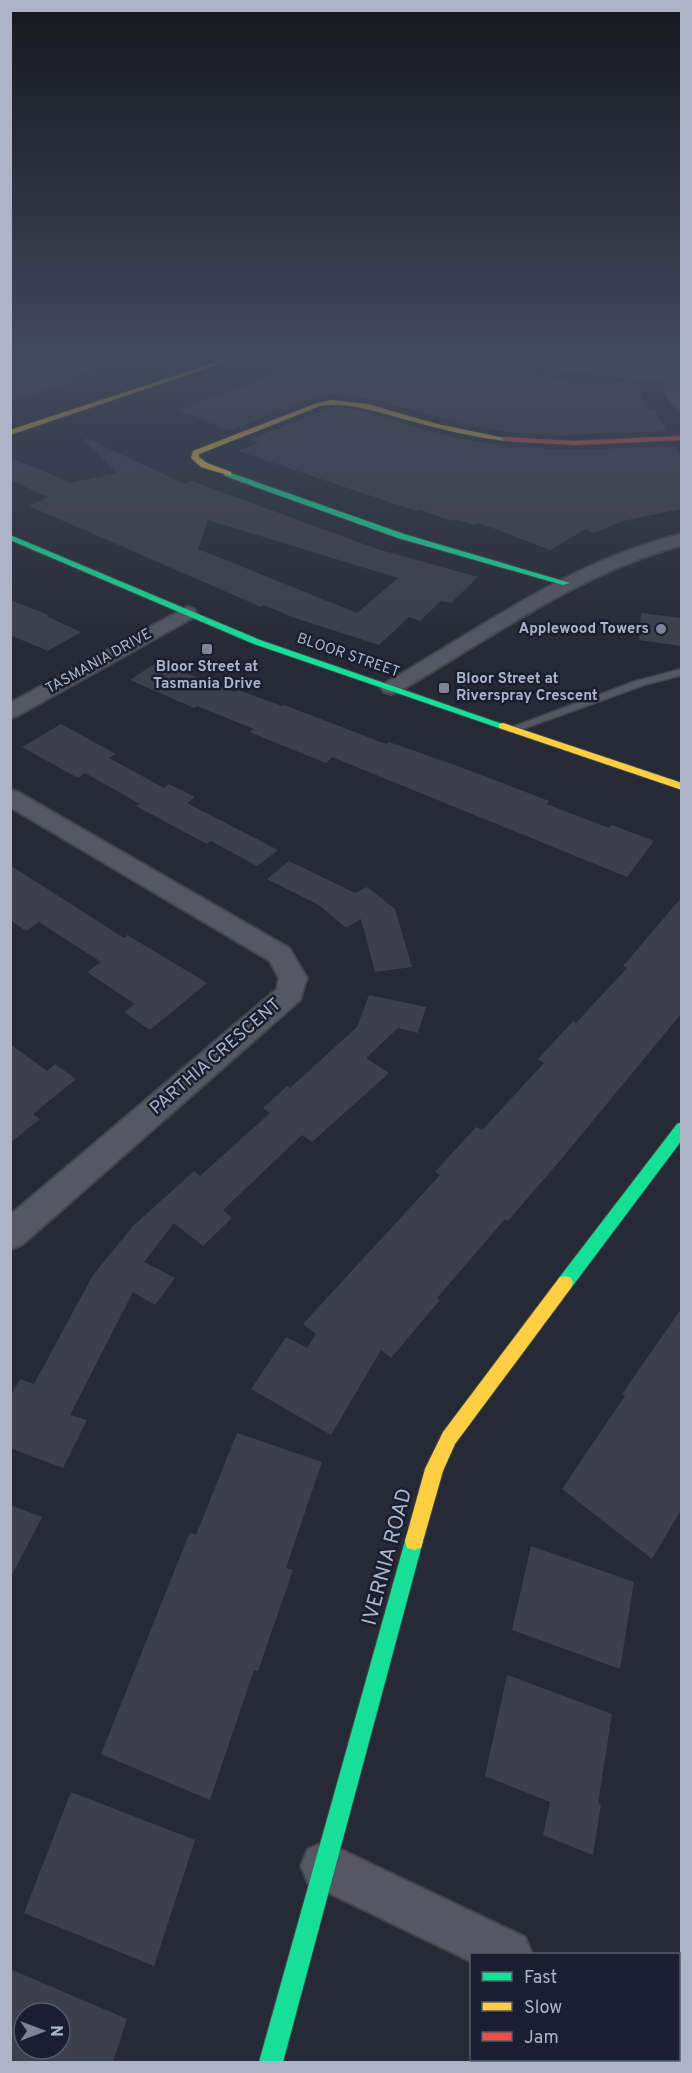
<svg xmlns="http://www.w3.org/2000/svg" width="692" height="2073" font-family="Overpass,sans-serif">
<style>
.building{fill:#3d404a;fill-rule:evenodd}
.lines{fill:none;stroke-linecap:round;stroke-linejoin:round}
.lane-casing{stroke:#42454d;stroke-width:3}
.street-casing{stroke:#42454d;stroke-width:4}
.fast-casing{stroke:#42454d;stroke-width:2}
.slow-casing{stroke:#42454d;stroke-width:2}
.jam-casing{stroke:#42454d;stroke-width:2}
.lane{fill:#555862;fill-rule:evenodd}
.street{fill:#555862;fill-rule:evenodd}
.fast{fill:#16e098;fill-rule:evenodd}
.slow{fill:#ffcf43;fill-rule:evenodd}
.jam{fill:#f24e42;fill-rule:evenodd}
.poi-dot{fill:#7e8494;stroke:#191f2f;stroke-width:2}
.labels{text-anchor:middle;dominant-baseline:central;stroke-width:5;stroke-linejoin:round;paint-order:stroke}
.far-poi-label{font-size:15px;font-weight:bold;fill:#aeb4c7;stroke:#191f2f;text-anchor:end}
.far-street-label{font-size:15px;fill:#aeb4c7;stroke:#191f2f}
.street-label{font-size:18px;fill:#aeb4c7;stroke:#191f2f}
.near-street-label{font-size:21px;fill:#aeb4c7;stroke:#191f2f}
</style>
<rect width="100%" height="100%" fill="#262a34"/>
<g class="building">
<path d="M 10,361 L 106,361 L 106,365 L 70,377 L 75,381 L 10,401 Z"/>
<path d="M 428,361 L 460,361 L 475,366 L 483,362 L 542,377 L 577,382 L 638,383 L 646,410 L 654,409 L 667,431 L 561,435 L 513,433 L 470,426 L 376,400 L 338,393 L 312,398 L 230,431 L 179,410 L 259,381 L 299,370 L 341,368 L 389,374 Z"/>
<path d="M 338,407 L 353,409 L 451,437 L 513,447 L 576,450 L 675,446 L 681,456 L 681,509 L 623,521 L 593,533 L 586,529 L 550,550 L 493,528 L 477,523 L 474,525 L 455,519 L 452,521 L 418,509 L 416,511 L 238,451 L 259,443 L 251,439 L 325,410 Z"/>
<path d="M 86,438 L 185,484 L 192,481 L 377,549 L 478,577 L 451,603 L 441,601 L 420,621 L 409,617 L 379,645 L 292,617 L 264,605 L 261,607 L 29,506 L 48,497 L 10,480 L 10,457 L 71,483 L 117,473 L 85,440 ZM 208,520 L 398,578 L 357,613 L 198,549 Z"/>
<path d="M 10,600 L 49,615 L 46,616 L 81,632 L 48,651 L 10,635 Z"/>
<path d="M 641,613 L 681,618 L 681,646 L 639,640 Z"/>
<path d="M 157,662 L 235,692 L 238,690 L 282,706 L 284,705 L 386,744 L 389,742 L 463,768 L 549,801 L 546,804 L 609,828 L 612,825 L 654,841 L 627,877 L 332,757 L 326,763 L 249,732 L 254,729 L 197,706 L 194,708 L 130,680 Z"/>
<path d="M 61,724 L 116,754 L 109,758 L 164,788 L 169,784 L 195,797 L 187,803 L 278,850 L 257,866 L 211,841 L 207,844 L 136,806 L 140,804 L 85,773 L 78,778 L 22,747 Z"/>
<path d="M 289,861 L 355,893 L 367,887 L 395,909 L 412,967 L 375,972 L 361,919 L 346,928 L 319,905 L 267,879 Z"/>
<path d="M 10,865 L 124,938 L 127,935 L 207,983 L 150,1030 L 124,1012 L 135,1004 L 87,972 L 101,962 L 39,922 L 26,931 L 10,920 Z"/>
<path d="M 681,898 L 681,1014 L 563,1157 L 508,1221 L 505,1219 L 437,1298 L 440,1300 L 391,1358 L 381,1350 L 331,1435 L 251,1389 L 286,1337 L 307,1348 L 316,1334 L 303,1324 L 440,1175 L 435,1172 L 476,1127 L 482,1130 L 544,1063 L 538,1059 L 573,1021 L 576,1023 L 627,968 L 623,966 Z"/>
<path d="M 369,995 L 426,1007 L 418,1033 L 398,1028 L 366,1058 L 389,1073 L 312,1142 L 302,1135 L 223,1210 L 232,1218 L 203,1246 L 174,1223 L 144,1262 L 175,1278 L 155,1305 L 133,1292 L 70,1415 L 87,1420 L 63,1468 L 10,1448 L 10,1397 L 20,1379 L 34,1384 L 93,1275 L 133,1226 L 194,1171 L 200,1176 L 270,1113 L 263,1108 L 287,1086 L 290,1088 L 357,1027 Z"/>
<path d="M 10,1044 L 47,1071 L 55,1064 L 76,1079 L 33,1114 L 40,1119 L 10,1143 Z"/>
<path d="M 681,1309 L 681,1510 L 652,1559 L 562,1489 L 625,1396 L 622,1394 Z"/>
<path d="M 237,1433 L 322,1462 L 286,1568 L 293,1570 L 258,1671 L 254,1670 L 210,1800 L 101,1754 L 190,1532 L 196,1535 Z"/>
<path d="M 10,1505 L 42,1517 L 10,1579 Z"/>
<path d="M 531,1546 L 634,1582 L 620,1669 L 512,1630 Z"/>
<path d="M 507,1675 L 612,1714 L 598,1803 L 601,1804 L 593,1855 L 543,1835 L 550,1802 L 485,1776 Z"/>
<path d="M 71,1792 L 195,1840 L 154,1966 L 24,1913 Z"/>
<path d="M 10,1969 L 127,2019 L 113,2062 L 10,2062 ZM 24,2013 L 60,2013 L 60,2049 L 24,2049 Z"/>
</g>
<g class="lines">
<g class="lane-casing">
<path id="lane" d="M 682,669 L 682,675 L 644,685 L 517,731 L 513,732 L 507,729 L 636,681 Z"/>
</g>
<g class="street-casing">
<g id="street">
<path d="M 529,361 L 563,361 L 670,371 L 682,362 C 682,371 677,378 678,386 C 679,395 682,401 682,410 C 670,406 663,391 665,379 L 602,374 L 536,365 Z"/>
<path d="M 682,534 L 682,545 C 577,574 491,638 398,692 L 391,694 L 384,692 L 381,688 L 384,684 C 481,628 571,561 682,534 Z"/>
<path d="M 187,607 L 194,609 L 196,613 L 194,617 L 17,716 L 10,718 L 10,703 Z"/>
<path d="M 10,790 L 18,792 L 289,948 L 307,978 L 300,1000 L 22,1245 L 10,1249 L 10,1215 L 277,989 L 279,978 L 270,961 L 10,807 Z"/>
<path d="M 325,1842 L 525,1937 L 532,1954 L 472,1954 L 472,1962 L 308,1883 L 301,1866 L 308,1849 Z"/>
<path d="M 678,2032 L 682,2034 L 682,2062 L 654,2062 L 653,2060 L 678,2060 Z"/>
</g>
</g>
<g class="fast-casing">
<g id="fast">
<path d="M 228,472 L 404,534 L 570,583 L 563,585 L 398,538 L 225,476 L 224,474 Z"/>
<path d="M 10,535 L 260,640 L 508,726 L 507,728 L 499,728 L 254,644 L 10,540 Z"/>
<path d="M 682,1122 L 682,1140 L 571,1288 L 565,1290 L 559,1288 L 557,1283 L 559,1278 L 677,1124 Z"/>
<path d="M 414,1532 L 421,1534 L 423,1541 L 283,2062 L 259,2062 L 405,1541 L 407,1534 Z"/>
</g>
</g>
<g class="slow-casing">
<g id="slow">
<path d="M 220,361 L 228,361 L 10,435 L 10,430 Z"/>
<path d="M 332,400 L 367,404 L 437,424 L 509,439 L 505,441 C 474,437 444,430 415,422 C 382,414 354,401 320,406 L 199,454 L 199,457 L 207,463 L 231,472 L 231,476 L 201,467 L 191,458 L 193,451 L 317,403 Z"/>
<path d="M 503,723 L 682,783 L 682,790 L 499,728 L 499,724 Z"/>
<path d="M 565,1276 L 571,1278 L 573,1283 L 571,1288 L 455,1444 L 443,1471 L 421,1548 L 414,1550 L 407,1548 L 405,1541 L 425,1469 L 443,1432 L 559,1278 Z"/>
</g>
</g>
<g class="jam-casing">
<path id="jam" d="M 682,436 L 682,440 L 575,445 L 505,441 L 501,439 L 505,437 L 575,441 Z"/>
</g>
<use href="#lane" class="lane"/>
<use href="#street" class="street"/>
<use href="#fast" class="fast"/>
<use href="#slow" class="slow"/>
<use href="#jam" class="jam"/>
</g>
<linearGradient id="sky" x2="0" y2="1"><stop stop-color="#15171d"/><stop offset="0.55" stop-color="#414a5c"/><stop offset="1" stop-color="#414a5c" stop-opacity="0"/></linearGradient>
<rect width="692" height="651" fill="url(#sky)"/>
<g class="poi-dot">
<circle cx="661" cy="629" r="6"/>
<rect x="201" y="643" width="12" height="12" rx="3"/>
<rect x="438" y="682" width="12" height="12" rx="3"/>
</g>
<g class="labels">
<g class="far-poi-label">
<text x="649" y="629">Applewood Towers</text>
<text x="207" y="667" text-anchor="middle">Bloor Street at<tspan x="207" dy="17">Tasmania Drive</tspan></text>
<text x="456" y="679" text-anchor="start">Bloor Street at<tspan x="456" dy="17">Riverspray Crescent</tspan></text>
</g>
<g class="far-street-label">
<text transform="translate(348 656) rotate(19)">BLOOR STREET</text>
<text transform="translate(99 662) rotate(-29)">TASMANIA DRIVE</text>
</g>
<g class="street-label">
<text transform="translate(216 1057) rotate(-41)">PARTHIA CRESCENT</text>
</g>
<g class="near-street-label">
<text transform="translate(388 1557) rotate(-75)">IVERNIA ROAD</text>
</g>
</g>
<rect width="692" height="2073" fill="none" stroke="#aeb4c7" stroke-width="24"/>
<rect x="470" y="1953" width="210" height="108" fill="#191f2f" stroke="#555b6c" stroke-width="1.5"/>
<rect x="482" y="1972" width="30" height="9" fill="#16e098" stroke="#555b6c" stroke-width="1.5"/>
<text x="524" y="1983" font-size="18" fill="#aeb4c7">Fast</text>
<rect x="482" y="2002" width="30" height="9" fill="#ffcf43" stroke="#555b6c" stroke-width="1.5"/>
<text x="524" y="2013" font-size="18" fill="#aeb4c7">Slow</text>
<rect x="482" y="2032" width="30" height="9" fill="#f24e42" stroke="#555b6c" stroke-width="1.5"/>
<text x="524" y="2043" font-size="18" fill="#aeb4c7">Jam</text>
<g transform="translate(42 2031) rotate(90)"><circle r="28" fill="#191f2f" stroke="#555b6c" stroke-width="1.5"/>
<path d="M0-4.5L10 22L0 15L-10 22Z" fill="#7e8494"/>
<text y="-9" font-size="16" font-weight="bold" text-anchor="middle" fill="#aeb4c7">N</text>
</g>
</svg>
